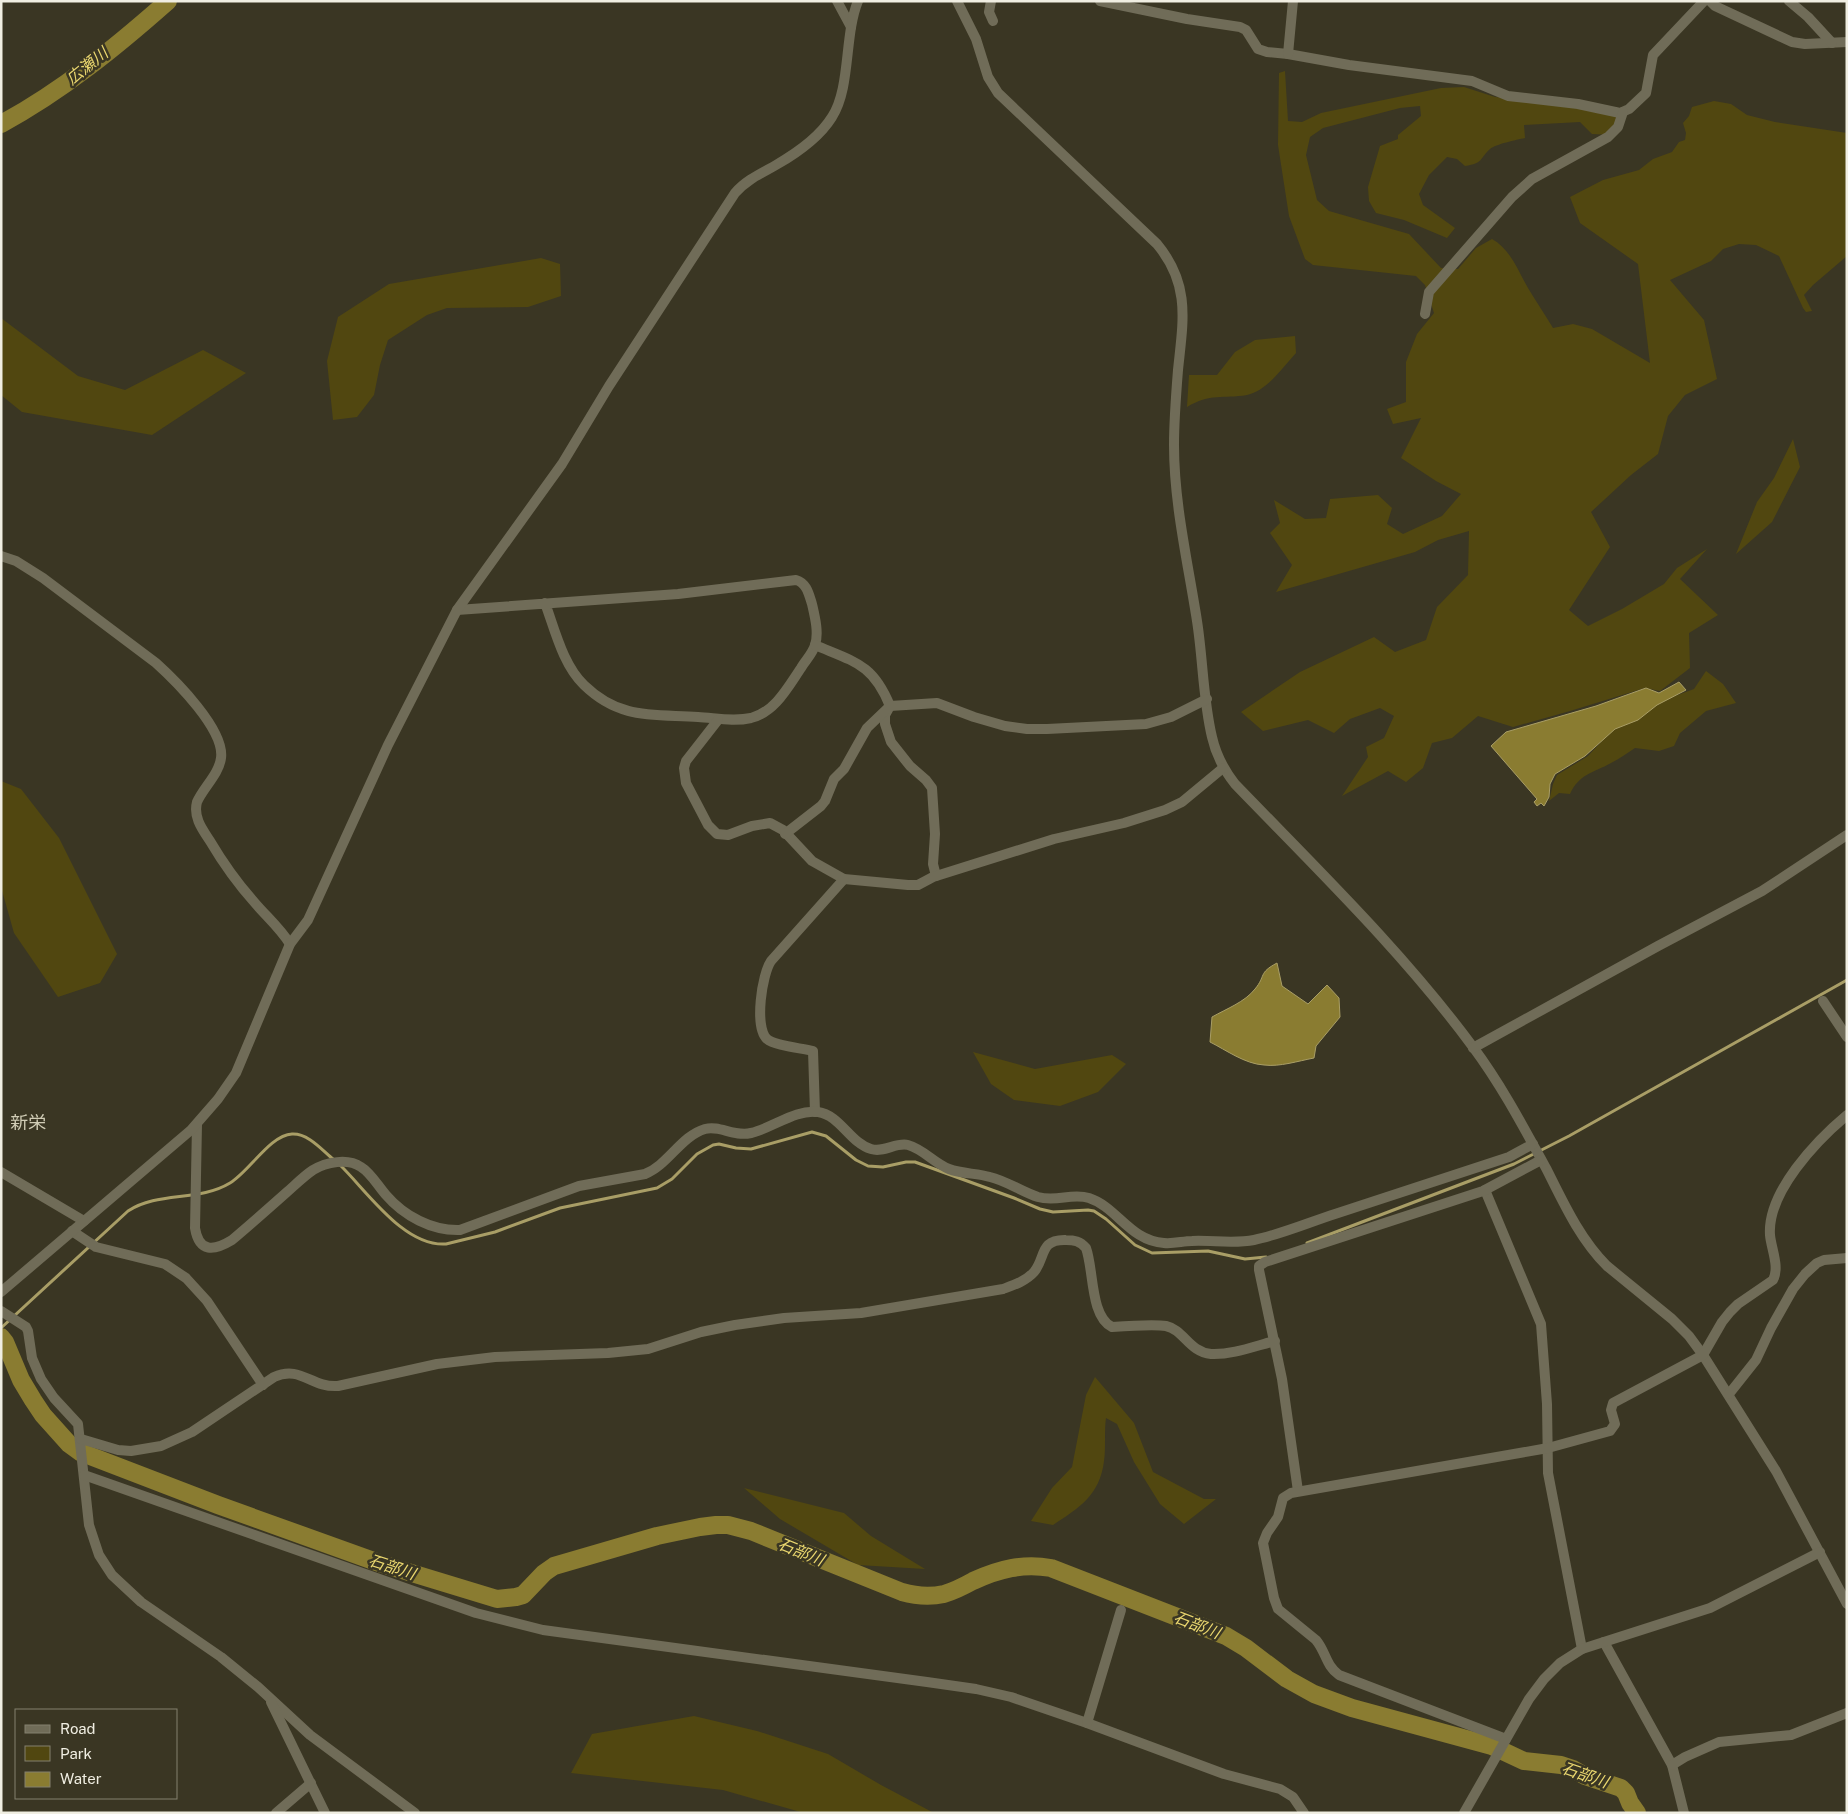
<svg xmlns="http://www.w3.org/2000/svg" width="1848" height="1814" font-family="'Public Sans','Noto Sans JP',sans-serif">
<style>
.green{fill:#514710}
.water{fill:#8a7c31;stroke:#a99e66}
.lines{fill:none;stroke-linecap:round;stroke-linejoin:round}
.stream{stroke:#a99e66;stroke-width:3}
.river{stroke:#8a7c31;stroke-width:18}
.minor{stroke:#706c58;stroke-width:10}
.labels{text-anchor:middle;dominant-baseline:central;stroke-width:5;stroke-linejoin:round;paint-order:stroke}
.water-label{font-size:16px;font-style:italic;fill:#ead76f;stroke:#3a3623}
.quarter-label{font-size:18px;fill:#d0ccb5;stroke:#3a3623}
</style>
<rect width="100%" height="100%" fill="#3a3623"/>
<g class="green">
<path d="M 1285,71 L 1288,121 L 1302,122 L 1321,113 L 1441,88 L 1464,87 L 1495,97 L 1544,101 L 1591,109 L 1619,118 L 1614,135 L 1592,134 L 1580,122 L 1524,125 L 1525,138 C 1516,140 1496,144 1490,149 C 1479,159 1484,163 1465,166 L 1457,159 L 1447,157 L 1429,175 L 1419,194 L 1423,205 L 1455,228 L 1447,238 L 1404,220 L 1376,213 L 1369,201 L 1368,187 L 1380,146 L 1398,139 L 1398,135 L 1421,116 L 1420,106 L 1400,108 L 1323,128 L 1310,137 L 1306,155 L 1317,200 L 1329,211 L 1409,234 L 1441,268 L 1458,269 L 1476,248 L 1492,239 C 1511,250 1517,269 1528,288 C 1536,301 1545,315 1553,328 L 1573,324 L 1592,329 L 1650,363 L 1638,264 L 1580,223 L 1570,197 L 1603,180 L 1639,170 L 1653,159 L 1672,152 L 1679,142 L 1685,140 L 1686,133 L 1683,123 L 1689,116 L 1692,107 L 1714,101 L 1731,104 L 1747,115 L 1775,122 L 1847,133 L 1847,256 L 1813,285 L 1804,295 L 1812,311 L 1806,312 L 1803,308 L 1779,256 L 1756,245 L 1739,244 L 1723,249 L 1711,261 L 1670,280 L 1704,320 L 1717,379 L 1685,395 L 1668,416 L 1658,454 L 1631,475 L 1591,512 L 1610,547 L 1569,610 L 1588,626 L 1622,609 L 1664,584 L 1677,568 L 1707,549 L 1680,579 L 1718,615 L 1689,633 L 1690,668 L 1660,691 L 1645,688 L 1570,711 L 1513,727 L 1478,716 L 1452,738 L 1432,743 L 1423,768 L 1406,782 L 1388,771 L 1342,796 L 1368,757 L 1366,747 L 1384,738 L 1394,716 L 1380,708 L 1350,719 L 1334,733 L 1308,720 L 1263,731 L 1241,712 L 1300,672 L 1374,637 L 1395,652 L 1426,640 L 1437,607 L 1468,575 L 1469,531 L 1438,540 L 1415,552 L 1276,592 L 1292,565 L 1270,533 L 1280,523 L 1274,500 L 1305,519 L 1326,518 L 1330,499 L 1378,495 L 1392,508 L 1387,524 L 1403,534 L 1442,516 L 1461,494 L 1436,481 L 1401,458 L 1421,418 L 1393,424 L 1387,409 L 1406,402 L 1406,362 L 1417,334 L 1434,313 L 1425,285 L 1416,276 L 1313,265 L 1305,259 L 1289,216 L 1278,145 L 1279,73 Z"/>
<path d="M 541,258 L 560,264 L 561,296 L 528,307 L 447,308 L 427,315 L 388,340 L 380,365 L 374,395 L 357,417 L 333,420 L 327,361 L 338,317 L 389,284 Z"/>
<path d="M 1,318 L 78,376 L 125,390 L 203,350 L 246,373 L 152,435 L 22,412 L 1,395 Z"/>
<path d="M 1295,336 L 1296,353 C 1283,367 1267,391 1247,395 C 1223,399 1210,393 1187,407 L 1189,375 L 1217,375 L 1235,352 L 1255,340 Z"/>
<path d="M 1793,439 L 1800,467 L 1772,522 L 1736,554 L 1757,502 L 1774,478 Z"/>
<path d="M 1706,671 L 1723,684 L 1736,703 L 1706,711 L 1680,733 L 1674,746 L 1659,751 L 1635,748 C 1627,753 1619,759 1611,763 C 1593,773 1579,774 1570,794 L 1559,793 L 1549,801 L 1553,784 L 1557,775 L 1588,756 L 1613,729 L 1661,701 L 1694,689 Z"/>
<path d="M 1,781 L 21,789 L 59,838 L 117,954 L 100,983 L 58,997 L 14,933 L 1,887 Z"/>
<path d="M 973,1052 L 1035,1069 L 1112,1055 L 1126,1064 L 1098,1092 L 1060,1106 L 1014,1100 L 991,1084 Z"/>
<path d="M 1095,1377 L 1134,1423 L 1153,1472 L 1204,1499 L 1216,1499 L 1184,1524 L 1160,1504 L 1134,1462 L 1117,1424 L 1106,1418 C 1104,1432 1106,1447 1104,1461 C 1100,1495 1079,1508 1053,1525 L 1031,1521 L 1052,1488 L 1072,1467 L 1086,1395 Z"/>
<path d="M 744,1488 L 844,1513 L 871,1536 L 925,1569 L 858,1565 L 780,1519 Z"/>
<path d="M 694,1716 L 757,1731 L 828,1754 L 881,1785 L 934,1813 L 804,1813 L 723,1790 L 571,1773 L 592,1734 Z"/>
</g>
<g class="water">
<path d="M 1679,682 L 1686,690 L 1657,705 L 1638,720 L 1615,729 L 1585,756 L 1555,774 L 1550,784 L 1549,797 L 1544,806 L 1541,803 L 1537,806 L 1534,802 L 1537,799 L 1491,746 L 1506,732 L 1596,706 L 1646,688 L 1659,693 Z"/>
<path d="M 1277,963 L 1282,986 L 1308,1004 L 1327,985 L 1339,998 L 1340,1017 L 1316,1046 L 1314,1058 C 1298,1061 1280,1067 1264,1065 C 1245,1064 1226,1050 1210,1042 L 1212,1017 C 1226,1009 1245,1002 1255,989 C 1266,976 1258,973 1277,963 Z"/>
</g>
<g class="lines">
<g class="stream">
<path d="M 340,1165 C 367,1191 404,1247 446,1244 L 495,1232 L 560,1208 L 657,1188 L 672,1179 L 697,1154 L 713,1145 L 719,1144 L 736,1148 L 751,1149 L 812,1132 L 826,1136 L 856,1160 L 868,1166 L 883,1167 L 906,1162 L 915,1162 L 1014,1198 L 1040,1209 L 1053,1212 L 1088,1210 L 1094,1211 L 1106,1219 L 1135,1245 L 1152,1253 L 1208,1251 L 1245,1259 L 1266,1257"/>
<path d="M 1307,1243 L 1514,1164 L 1569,1136 L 1847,980"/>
<path d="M 1,1328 L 128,1211 C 158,1191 199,1202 230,1183 C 249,1172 270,1135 292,1134 C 308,1133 322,1150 333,1159"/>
</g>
<g class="river">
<path d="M 1,124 C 62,91 116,47 168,1"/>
<path d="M 1,1337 L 5,1342 L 21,1380 L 33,1400 L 43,1415 L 69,1444 L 80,1452 L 218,1505 L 382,1564 L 497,1599 L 516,1597 L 523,1595 L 544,1573 L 554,1566 L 657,1536 L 700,1527 L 716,1525 L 728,1525 L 751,1531 L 902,1592 C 916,1596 930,1597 944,1594 C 954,1591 964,1586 973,1581 C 999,1569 1023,1563 1051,1568 L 1226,1636 L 1246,1648 L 1287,1679 L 1314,1694 L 1352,1708 L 1492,1746 L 1524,1761 L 1561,1765 L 1573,1769 L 1585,1776 L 1621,1788 L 1626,1793 L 1630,1803 L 1637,1813"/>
</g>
<g class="minor">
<path d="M 837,1 L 851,27"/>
<path d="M 957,1 L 976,39 L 988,77 L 998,93 L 1157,244 C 1191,285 1183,321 1178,370 C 1176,395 1174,420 1174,445 C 1174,504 1188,563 1197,621 C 1203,659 1203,700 1212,737 C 1216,755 1224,770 1235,784 C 1317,869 1403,952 1473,1047 C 1502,1086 1524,1128 1547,1170 C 1564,1204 1580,1239 1607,1266 L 1672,1319 L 1689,1336 L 1703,1355 L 1776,1471 L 1847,1604"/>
<path d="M 991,1 L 989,12 L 993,21"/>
<path d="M 1100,1 L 1187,19 L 1240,27 L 1246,30 L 1258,49 L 1267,52 L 1288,54 L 1349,65 L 1472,81 L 1508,96 L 1578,104 L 1620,113 L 1629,109 L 1646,93 L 1653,55 L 1704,1"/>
<path d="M 1710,1 L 1715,6 L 1792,42 L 1805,44 L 1847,42"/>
<path d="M 1789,1 L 1808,17 L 1832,43"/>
<path d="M 1288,54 L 1293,1"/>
<path d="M 1425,314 L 1429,292 L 1512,197 L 1532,179 L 1608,137 L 1618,127 L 1623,112"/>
<path d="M 1,556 L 16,561 L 43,578 L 156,663 C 176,681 225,730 221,758 C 219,774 203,788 197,802 C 193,817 202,829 210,841 C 223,863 238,884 255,903 C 267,917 280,928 290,944"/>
<path d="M 457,610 L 678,594 L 796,580 C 807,583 809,595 812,604 C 815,617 819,633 815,645 C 813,653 805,661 801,668 C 788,687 775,712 751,718 C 733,722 716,718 698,717 C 653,714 620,720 584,685 C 563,665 555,630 545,603"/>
<path d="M 815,645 C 855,662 873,664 890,706 L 885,715 L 885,724 L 891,742 L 910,766 L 926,780 L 932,788 L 935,834 L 933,864 L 936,876"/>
<path d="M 718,720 L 686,761 L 684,768 L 686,783 L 708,825 L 717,834 L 728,835 L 752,826 L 770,823 L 783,830 L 812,861 L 844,879 L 908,885 L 918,885 L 933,877 L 1054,839 L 1124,823 L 1165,810 L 1182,802 L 1223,768"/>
<path d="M 785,834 L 821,806 L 825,801 L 834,779 L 844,769 L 867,728 L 890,706 L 937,703 L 974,717 L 1005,726 L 1027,729 L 1047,729 L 1146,724 L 1171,717 L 1207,699"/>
<path d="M 1823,1001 L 1847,1037"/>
<path d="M 1473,1048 L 1658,946 L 1762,891 L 1847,835"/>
<path d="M 815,1112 L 813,1051 C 802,1048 775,1046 767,1039 C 754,1027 762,974 771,961 L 844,879"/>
<path d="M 197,1124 L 195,1228 C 199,1253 214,1251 232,1240 C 251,1224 269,1208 287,1192 C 295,1185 304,1176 313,1170 C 326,1162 348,1158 361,1167 C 371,1173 378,1186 386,1195 C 404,1216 432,1231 460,1230 L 579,1186 L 645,1174 C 668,1165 681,1136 705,1129 C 720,1125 733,1137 751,1133 C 773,1128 795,1109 818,1112 C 840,1115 850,1143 871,1149 C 884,1153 896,1142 908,1145 C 923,1149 934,1163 949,1169 C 962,1174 977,1173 990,1177 C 1007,1181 1022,1192 1038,1197 C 1056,1202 1072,1193 1089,1198 C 1117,1207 1130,1241 1164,1243 C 1174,1244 1183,1241 1192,1241 C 1212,1240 1234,1244 1254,1240 C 1279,1235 1310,1222 1335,1214 C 1393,1195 1451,1176 1509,1157 L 1533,1144"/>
<path d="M 1,1172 L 84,1221"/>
<path d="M 1485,1190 L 1541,1324 L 1547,1404 L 1548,1473 L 1582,1649"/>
<path d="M 72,1231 L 96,1247 L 165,1264 L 186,1278 L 207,1301 L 263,1385"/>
<path d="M 1,1292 L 191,1130 L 218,1099 L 236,1073 L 290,944 L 308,920 L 388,745 L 457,610 L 562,464 L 609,386 L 735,193 C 746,180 762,173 776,165 C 797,153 819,138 832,117 C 851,88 844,35 858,1"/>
<path d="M 1,1311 L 26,1327 L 28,1331 L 32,1358 L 41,1379 L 54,1398 L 78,1424 L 89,1525 L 99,1555 L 112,1575 L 141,1602 L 221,1657 L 258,1687 L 310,1735 L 415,1813"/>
<path d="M 1729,1394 L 1756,1360 L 1771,1328 L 1793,1289 L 1805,1274 L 1817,1263 L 1824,1260 L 1847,1258"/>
<path d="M 81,1439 L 118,1450 L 131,1451 L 161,1446 L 192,1432 L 274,1377 C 301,1365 311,1388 338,1386 L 437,1364 L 495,1357 L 608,1353 L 648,1349 L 701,1332 L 735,1325 L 784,1318 L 861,1313 L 1003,1289 C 1014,1285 1026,1281 1034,1272 C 1046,1258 1039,1239 1066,1240 C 1074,1240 1080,1241 1086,1248 C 1094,1270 1090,1316 1112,1327 C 1126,1326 1154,1324 1166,1326 C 1184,1330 1189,1352 1211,1354 C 1232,1355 1255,1346 1275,1341"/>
<path d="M 84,1475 L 476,1613 L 543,1630 L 927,1682 L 976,1689 L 1011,1697 L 1087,1723 L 1224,1774 L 1280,1789 L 1293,1797 L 1304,1813"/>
<path d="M 1298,1491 L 1282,1379 L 1259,1270 L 1259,1266 L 1265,1262 L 1483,1191 L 1541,1160"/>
<path d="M 1604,1642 L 1672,1765 L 1684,1813"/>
<path d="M 271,1702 L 325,1813"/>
<path d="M 1087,1723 L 1121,1610"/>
<path d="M 1506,1739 L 1339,1675 C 1326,1666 1326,1652 1316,1640 L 1278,1609 L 1274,1598 L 1263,1543 L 1267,1533 L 1278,1517 L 1283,1498 L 1291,1493 L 1548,1448 L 1610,1431 L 1615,1424 L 1611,1410 L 1613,1403 L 1703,1355 L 1722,1322 L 1730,1312 L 1738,1304 L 1773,1280 C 1780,1267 1771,1248 1770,1235 C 1767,1192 1817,1140 1847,1115"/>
<path d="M 1672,1765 L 1685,1757 L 1719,1742 L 1791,1735 L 1847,1713"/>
<path d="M 276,1813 L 311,1783"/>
<path d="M 1464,1813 L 1529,1699 L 1544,1679 L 1560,1663 L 1582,1649 L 1710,1608 L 1820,1552"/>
</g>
</g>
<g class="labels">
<g class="water-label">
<text transform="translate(87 66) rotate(-39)">広瀬川</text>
<text transform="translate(801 1552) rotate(22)">石部川</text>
<text transform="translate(392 1567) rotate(18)">石部川</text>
<text transform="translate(1197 1625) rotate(21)">石部川</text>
<text transform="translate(1585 1775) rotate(19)">石部川</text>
</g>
<g class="quarter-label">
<text x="28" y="1122">新栄</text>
</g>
</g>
<rect width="1848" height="1814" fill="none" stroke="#f0eee2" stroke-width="5"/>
<rect x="15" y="1709" width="162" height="90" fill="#3a3623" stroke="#83806f"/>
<rect x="25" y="1725" width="25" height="8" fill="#706c58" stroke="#83806f"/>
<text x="60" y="1734" font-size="15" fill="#f0eee2">Road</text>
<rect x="25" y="1746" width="25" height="15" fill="#514710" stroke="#83806f"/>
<text x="60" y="1759" font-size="15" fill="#f0eee2">Park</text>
<rect x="25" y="1772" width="25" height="15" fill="#8a7c31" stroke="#83806f"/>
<text x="60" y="1784" font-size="15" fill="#f0eee2">Water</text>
</svg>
